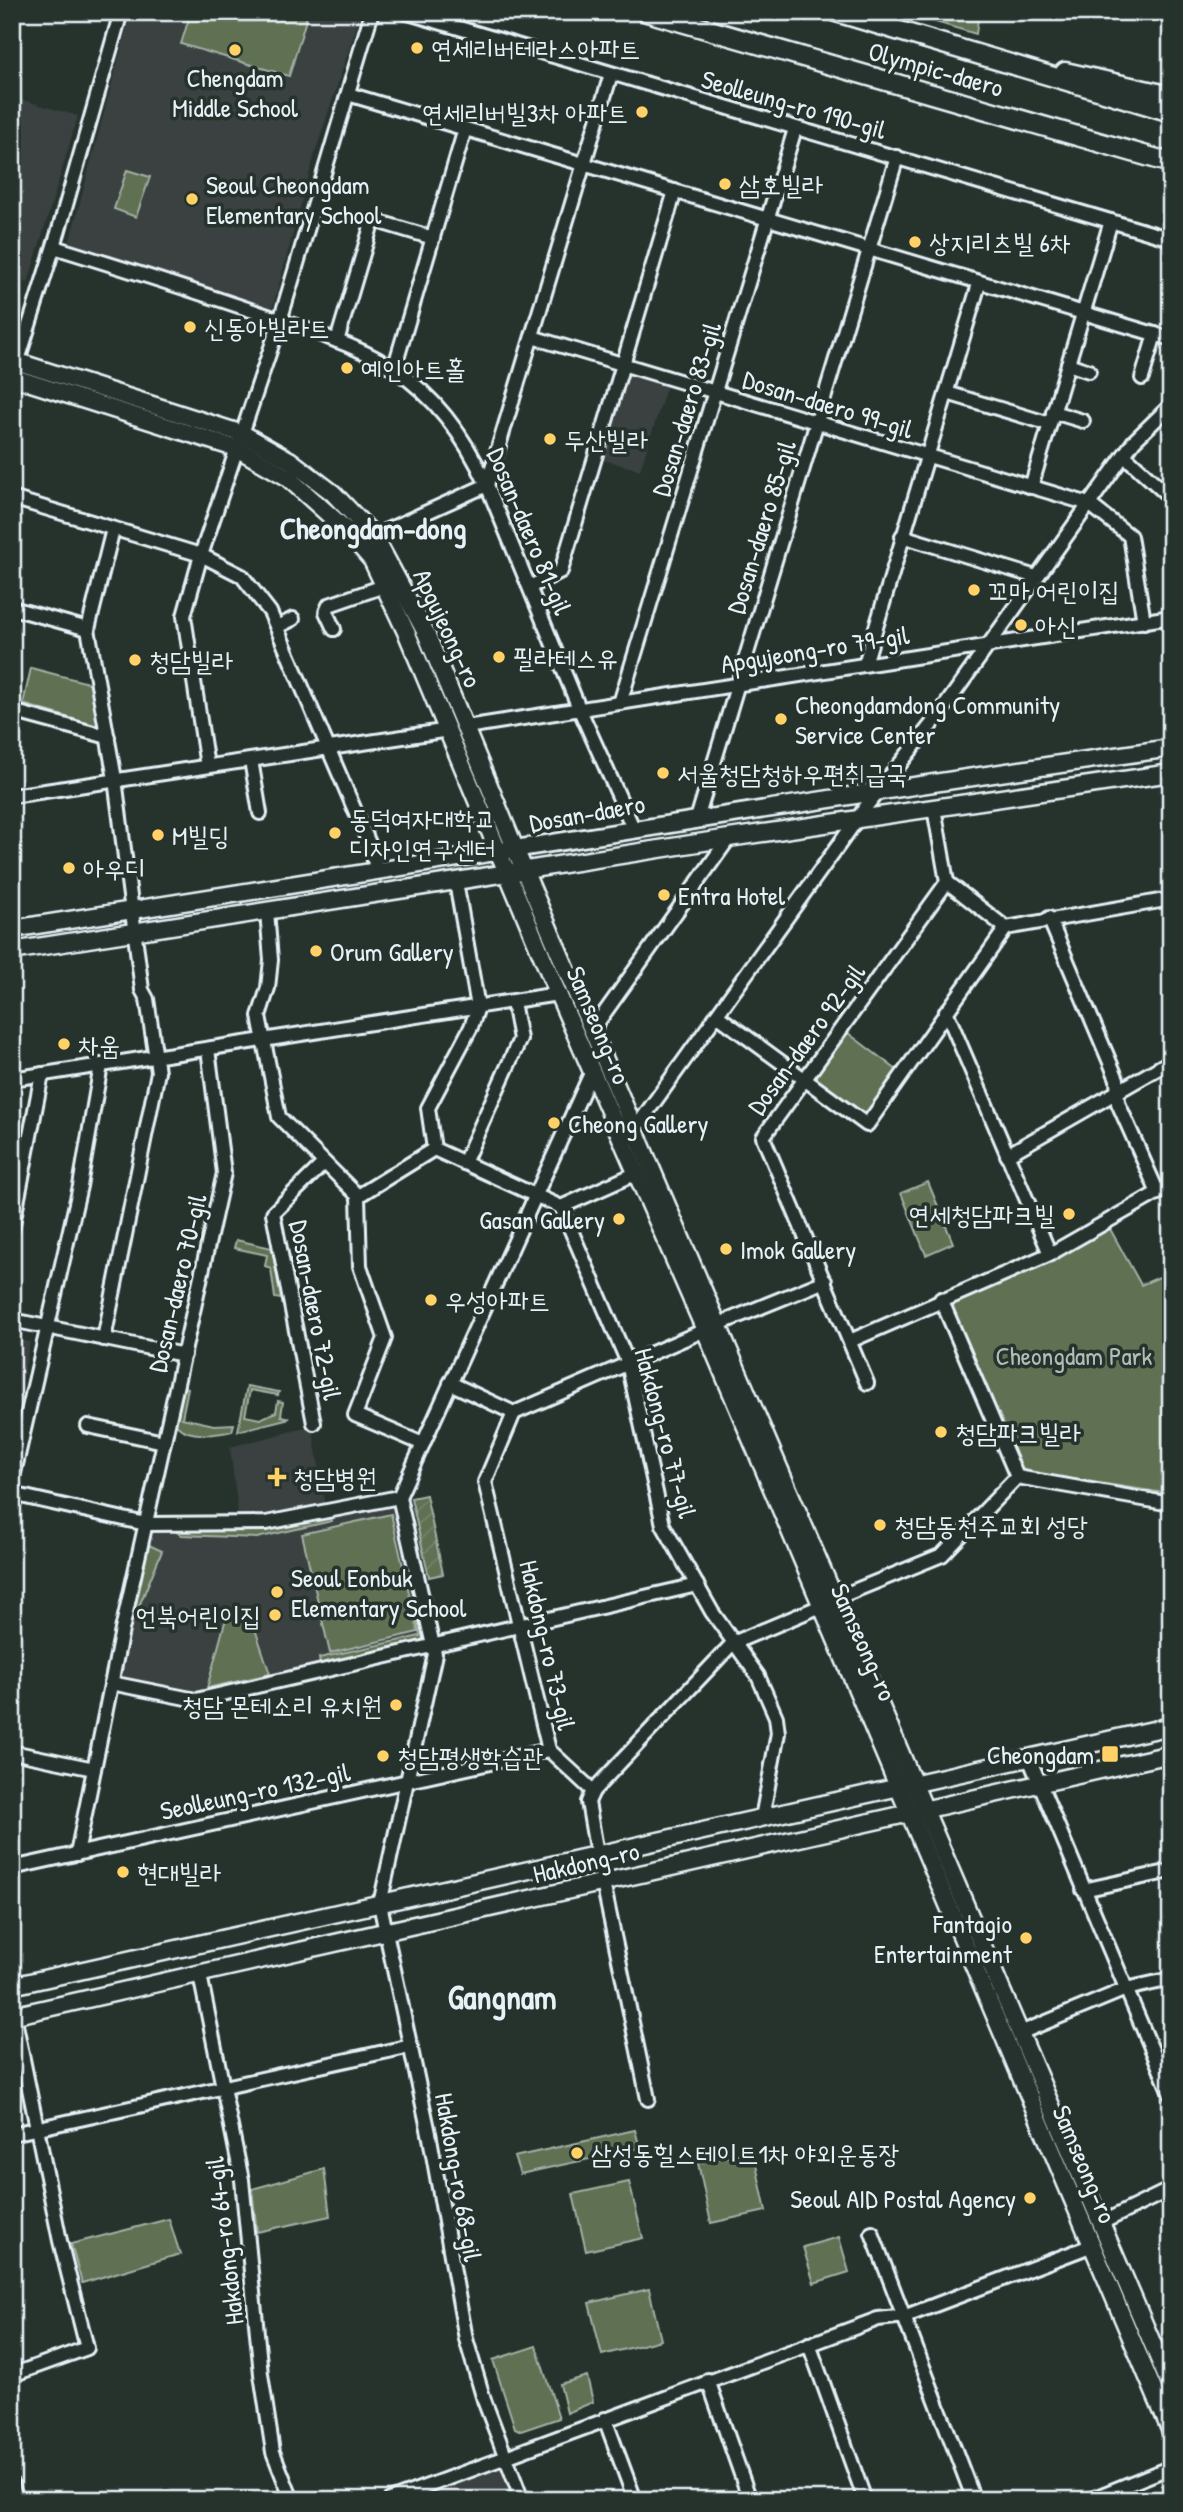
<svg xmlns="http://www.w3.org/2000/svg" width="1183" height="2512" font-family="'Patrick Hand','Poor Story',sans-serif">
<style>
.built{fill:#3a403f}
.green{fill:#5e6f52;stroke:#a3b0a5;stroke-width:2}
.garden{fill:url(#garden-furrows);stroke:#a3b0a5;stroke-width:2}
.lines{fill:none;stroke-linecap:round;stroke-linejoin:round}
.minor-casing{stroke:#e8f1f8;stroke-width:18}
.major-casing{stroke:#e8f1f8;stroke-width:21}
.highway-casing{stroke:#e8f1f8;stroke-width:23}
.minor{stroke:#26332d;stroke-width:12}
.major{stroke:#26332d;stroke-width:16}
.highway{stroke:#26332d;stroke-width:18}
.poi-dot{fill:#ffd166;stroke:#26332d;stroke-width:2.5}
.labels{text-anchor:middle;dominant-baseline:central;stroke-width:7;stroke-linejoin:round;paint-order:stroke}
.poi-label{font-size:26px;fill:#e8f1f8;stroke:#26332d;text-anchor:start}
.street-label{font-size:26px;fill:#e8f1f8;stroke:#26332d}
.park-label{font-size:26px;fill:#b1bdb6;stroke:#26332d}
.quarter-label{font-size:30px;font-weight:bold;fill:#e8f1f8;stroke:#26332d}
.district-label{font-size:33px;font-weight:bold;fill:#e8f1f8;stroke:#26332d}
</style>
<defs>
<pattern id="garden-furrows" width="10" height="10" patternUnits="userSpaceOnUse" patternTransform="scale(1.75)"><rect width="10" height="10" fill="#5e6f52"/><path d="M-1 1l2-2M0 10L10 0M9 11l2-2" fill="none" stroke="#75846c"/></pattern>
</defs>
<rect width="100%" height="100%" fill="#26332d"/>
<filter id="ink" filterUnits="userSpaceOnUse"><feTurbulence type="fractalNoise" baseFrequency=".0143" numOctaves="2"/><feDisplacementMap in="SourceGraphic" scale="14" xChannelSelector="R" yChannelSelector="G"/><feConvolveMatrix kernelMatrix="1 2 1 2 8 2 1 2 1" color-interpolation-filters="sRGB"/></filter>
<g filter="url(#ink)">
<g class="built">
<path d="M 131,12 L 361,13 L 316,150 L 272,310 L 68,247 Z"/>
<path d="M 12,97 L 78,116 L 28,283 L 12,278 Z"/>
<path d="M 625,372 L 667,385 L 640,470 L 600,459 Z"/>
<path d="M 12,1338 L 30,1342 L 12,1431 Z"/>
<path d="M 312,1426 L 326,1508 L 239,1522 L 230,1447 Z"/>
<path d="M 390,1501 L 397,1505 L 427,1637 L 422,1644 L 197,1694 L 124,1677 L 120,1671 L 149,1535 L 155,1530 L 260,1530 Z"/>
<path d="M 502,2462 L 517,2500 L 401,2500 Z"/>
</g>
<g class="green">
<path d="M 191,12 L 308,13 L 289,76 L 181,44 Z"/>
<path d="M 902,12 L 979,12 L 976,34 Z"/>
<path d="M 127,170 L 150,177 L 136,217 L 114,209 Z"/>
<path d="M 31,668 L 92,684 L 100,727 L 23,704 Z"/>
<path d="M 844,1030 L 898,1071 L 868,1114 L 861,1114 L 814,1080 L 815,1070 Z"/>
<path d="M 928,1182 L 953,1243 L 926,1255 L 901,1193 Z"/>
<path d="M 1109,1227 L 1141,1285 L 1171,1272 L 1171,1494 L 1027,1472 L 1014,1464 L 949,1307 L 954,1300 L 1043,1264 Z"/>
<path d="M 236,1240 L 272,1248 L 281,1299 L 275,1298 L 271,1268 L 265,1266 L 267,1255 L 234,1248 Z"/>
<path d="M 247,1386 L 279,1392 L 278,1395 L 250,1390 L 245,1416 L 260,1419 L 276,1412 L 278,1401 L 283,1402 L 281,1416 L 290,1418 L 238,1431 Z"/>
<path d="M 184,1387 L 188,1388 L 182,1418 L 214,1425 L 234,1424 L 232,1431 C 216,1435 189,1438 176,1425 Z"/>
<path d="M 391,1514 L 418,1632 L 330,1653 L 302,1534 Z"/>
<path d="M 331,1516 L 332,1521 L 257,1538 L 181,1535 L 172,1529 L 266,1531 Z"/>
<path d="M 149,1545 L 162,1551 L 137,1611 L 134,1610 Z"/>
<path d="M 415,1609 L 419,1610 L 424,1636 L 421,1642 L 320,1665 L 319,1658 L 420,1636 Z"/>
<path d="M 228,1611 L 249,1611 L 270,1674 L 207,1688 Z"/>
<path d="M 635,2130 L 640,2148 L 520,2174 L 514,2157 Z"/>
<path d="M 753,2151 L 766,2211 L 711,2223 L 698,2163 Z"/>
<path d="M 324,2169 L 330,2216 L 257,2232 L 252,2189 Z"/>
<path d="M 629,2182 L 643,2238 L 586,2251 L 573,2194 Z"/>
<path d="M 169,2219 L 180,2254 L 82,2283 L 71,2244 Z"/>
<path d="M 839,2237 L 849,2272 L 814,2283 L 803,2247 Z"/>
<path d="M 649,2289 L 661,2340 L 602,2355 L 589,2303 Z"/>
<path d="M 536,2346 L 559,2418 L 521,2431 L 515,2428 L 493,2360 Z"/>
<path d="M 587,2376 L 593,2402 L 567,2413 L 560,2384 Z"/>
</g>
<path class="garden" d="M 426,1495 L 443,1574 L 429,1577 L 411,1498 Z"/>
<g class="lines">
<g class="minor-casing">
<g id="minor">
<path d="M 405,12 L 1171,239"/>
<path d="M 348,94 L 1171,339"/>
<path d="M 54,247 C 132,271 211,296 288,323 C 323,336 364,348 395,370 C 438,398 466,439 487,485 L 579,708 L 634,830"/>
<path d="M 532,337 L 1089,504 L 1130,536 L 1144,622"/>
<path d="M 337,341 L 373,220 L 433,238"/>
<path d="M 1068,364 L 1089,371"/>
<path d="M 394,369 L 465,129"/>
<path d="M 15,370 L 58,233 L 121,12"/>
<path d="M 1142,378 L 1155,334"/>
<path d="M 947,393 L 1050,424"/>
<path d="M 1053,412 L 1083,421"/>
<path d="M 1124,455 L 1171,498"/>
<path d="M 1031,487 L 1111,221"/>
<path d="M 12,498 L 201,555 L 242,576 L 270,612 L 371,848 L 377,872"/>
<path d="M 374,536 L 487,485 L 611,74"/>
<path d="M 902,536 L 1036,577"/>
<path d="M 530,587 L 561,571 L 675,191"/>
<path d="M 12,608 L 88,629"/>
<path d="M 277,627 L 293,619"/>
<path d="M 334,629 L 326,612 L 329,605 L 384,586"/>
<path d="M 865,664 L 979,284"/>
<path d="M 620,703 L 795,129"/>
<path d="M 12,711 L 108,737"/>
<path d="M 466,727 L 1171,617"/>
<path d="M 251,760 L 260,813"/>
<path d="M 207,766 L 184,616 L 201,555 L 280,321 L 372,12"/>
<path d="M 12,796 L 449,730"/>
<path d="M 697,819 L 897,157"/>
<path d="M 947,882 L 1006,928 L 1171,899"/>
<path d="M 267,911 L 271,960 L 268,988 L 259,1016 L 279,1117 L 358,1196"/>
<path d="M 1049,918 L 1117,1079 L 1118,1103 L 1158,1193"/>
<path d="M 946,1011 L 1050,1254"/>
<path d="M 718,1016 L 867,1125 L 1006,928"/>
<path d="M 593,1029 L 729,838"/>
<path d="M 12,1079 L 558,994"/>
<path d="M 635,1129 L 868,804 L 938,716 L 1134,441 L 1171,405"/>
<path d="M 434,1149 L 428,1108 L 471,1027 L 478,1007 L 456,882"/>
<path d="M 434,1149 L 561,1207 L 637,1173"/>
<path d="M 1007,1155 L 1171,1061"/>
<path d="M 464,1163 L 520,1039 L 513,1002"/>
<path d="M 561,1207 L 628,1363 L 663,1525 L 712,1612 L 758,1676 L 776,1717 L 778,1733 L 762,1818"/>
<path d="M 12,1229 L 42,1074"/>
<path d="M 941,1299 L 1017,1477"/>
<path d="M 12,1320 L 184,1355"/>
<path d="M 719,1324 L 825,1281"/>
<path d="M 104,1339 L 158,1072 L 147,999 L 142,990 L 115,779 L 88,629 L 113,529"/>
<path d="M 850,1341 L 1050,1254 L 1171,1185"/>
<path d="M 450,1383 L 514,1413 L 705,1330"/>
<path d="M 867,1383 L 763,1137 L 947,882 L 934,808"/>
<path d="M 514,1413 L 485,1482 L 549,1750 L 593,1791 L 588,1802 L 597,1854 L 648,2099"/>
<path d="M 314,1423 L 273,1213 L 323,1164"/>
<path d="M 88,1426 L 164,1442"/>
<path d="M 423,1444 L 355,1415 L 385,1338 L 360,1266 L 358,1196 L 434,1149"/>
<path d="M 1017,1477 L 1171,1504"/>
<path d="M 12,1482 L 80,1186 L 101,1065"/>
<path d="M 12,1494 L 146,1524 L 266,1523 L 399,1497"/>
<path d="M 399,1497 L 435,1654 L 380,1904 L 430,2138 L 466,2339 L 484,2400 L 522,2500"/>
<path d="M 399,1497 L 592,1071"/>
<path d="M 834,1599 L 942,1555 L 1017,1477"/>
<path d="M 111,1683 L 196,1700 L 697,1585"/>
<path d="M 12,1752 L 94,1769"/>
<path d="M 1029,1758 L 1171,2095"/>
<path d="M 593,1791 L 733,1643 L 821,1606"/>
<path d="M 77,1854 L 122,1630 L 224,1173 L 208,1049"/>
<path d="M 12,1868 L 549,1750"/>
<path d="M 1083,1890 L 1171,1871"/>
<path d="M 200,1975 L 242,2180 L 261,2374 L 273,2452 L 292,2500"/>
<path d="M 12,2005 L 60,2241 L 87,2348 L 12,2375"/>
<path d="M 1020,2033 L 1126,1989 L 1171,1979"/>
<path d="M 12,2134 L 411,2046"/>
<path d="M 1101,2223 L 1171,2189"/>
<path d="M 872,2233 L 974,2500"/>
<path d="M 809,2344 L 865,2500"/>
<path d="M 708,2380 L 750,2500"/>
<path d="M 605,2419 L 635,2500"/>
<path d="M 12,2484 L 17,2500"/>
<path d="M 390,2500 L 878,2319 L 906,2316 L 1093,2245"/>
<path d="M 1089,2500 L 1171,2467"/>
</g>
</g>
<g class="major-casing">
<g id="major">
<path d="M 12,360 L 243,434 L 291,461 L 333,493 L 374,536 L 426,633 L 524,870 L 1171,2387"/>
<path d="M 12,377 L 238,449 L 287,477 L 346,530 L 372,560 L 407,634 L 558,994 L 705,1330 L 1171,2432"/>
<path d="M 12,929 C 399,869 784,803 1171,748"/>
<path d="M 12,951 L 729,838 L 1171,773"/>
<path d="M 12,1986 L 1171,1726"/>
<path d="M 12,2016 L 1171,1754"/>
</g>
</g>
<g class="highway-casing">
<g id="highway">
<path d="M 647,12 L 1171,163"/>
<path d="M 836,12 L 1171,112"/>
<path d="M 1065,72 L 1171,96"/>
</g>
</g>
<use href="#minor" class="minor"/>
<use href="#major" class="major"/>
<use href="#highway" class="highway"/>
</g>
</g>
<g class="poi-dot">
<circle cx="417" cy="48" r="7"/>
<circle cx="235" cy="50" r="7"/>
<circle cx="642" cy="112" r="7"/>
<circle cx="725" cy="184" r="7"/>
<circle cx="192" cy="199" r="7"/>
<circle cx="915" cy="242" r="7"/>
<circle cx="190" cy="327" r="7"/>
<circle cx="347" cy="368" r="7"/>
<circle cx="550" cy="439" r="7"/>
<circle cx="974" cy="590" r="7"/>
<circle cx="1021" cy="625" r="7"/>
<circle cx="499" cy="657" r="7"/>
<circle cx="135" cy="660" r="7"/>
<circle cx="781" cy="719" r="7"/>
<circle cx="663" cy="773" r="7"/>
<circle cx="335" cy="833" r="7"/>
<circle cx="158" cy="835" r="7"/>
<circle cx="69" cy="868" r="7"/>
<circle cx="664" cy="895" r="7"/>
<circle cx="316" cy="951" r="7"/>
<circle cx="64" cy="1044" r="7"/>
<circle cx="554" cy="1123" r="7"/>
<circle cx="1069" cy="1214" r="7"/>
<circle cx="619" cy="1219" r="7"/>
<circle cx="726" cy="1249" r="7"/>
<circle cx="431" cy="1300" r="7"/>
<circle cx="941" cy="1432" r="7"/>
<path d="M273.5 1466.5h7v7h7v7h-7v7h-7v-7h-7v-7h7z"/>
<circle cx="880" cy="1525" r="7"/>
<circle cx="277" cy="1592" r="7"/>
<circle cx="275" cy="1615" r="7"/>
<circle cx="396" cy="1705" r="7"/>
<rect x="1101" y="1745" width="18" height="18" rx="3.5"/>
<circle cx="383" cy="1756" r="7"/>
<circle cx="123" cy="1872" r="7"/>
<circle cx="1026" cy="1938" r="7"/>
<circle cx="577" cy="2153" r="7"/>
<circle cx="1030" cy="2198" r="7"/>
</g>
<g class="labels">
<g class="poi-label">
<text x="431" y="48">연세리버테라스아파트</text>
<text x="235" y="77" text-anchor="middle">Chengdam<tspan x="235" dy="30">Middle School</tspan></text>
<text x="628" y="112" text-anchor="end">연세리버빌3차 아파트</text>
<text x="206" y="184">Seoul Cheongdam<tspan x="206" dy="30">Elementary School</tspan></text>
<text x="739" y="184">삼호빌라</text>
<text x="929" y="242">상지리츠빌 6차</text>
<text x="204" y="327">신동아빌라트</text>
<text x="361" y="368">예인아트홀</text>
<text x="564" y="439">두산빌라</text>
<text x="988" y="590">꼬마 어린이집</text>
<text x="1035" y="625">아신</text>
<text x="513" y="657">필라테스유</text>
<text x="149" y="660">청담빌라</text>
<text x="795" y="704">Cheongdamdong Community<tspan x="795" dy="30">Service Center</tspan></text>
<text x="677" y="773">서울청담청하우편취급국</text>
<text x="349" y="818">동덕여자대학교<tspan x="349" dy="30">디자인연구센터</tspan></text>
<text x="172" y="835">M빌딩</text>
<text x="83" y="868">아우디</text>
<text x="678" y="895">Entra Hotel</text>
<text x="330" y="951">Orum Gallery</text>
<text x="78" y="1044">차움</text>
<text x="568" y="1123">Cheong Gallery</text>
<text x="1055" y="1214" text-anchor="end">연세청담파크빌</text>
<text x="605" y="1219" text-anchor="end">Gasan Gallery</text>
<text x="740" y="1249">Imok Gallery</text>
<text x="445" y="1300">우성아파트</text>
<text x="955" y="1432">청담파크빌라</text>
<text x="293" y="1477">청담병원</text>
<text x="894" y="1525">청담동천주교회 성당</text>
<text x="291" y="1577">Seoul Eonbuk<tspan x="291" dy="30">Elementary School</tspan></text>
<text x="261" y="1615" text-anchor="end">언북어린이집</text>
<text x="382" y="1705" text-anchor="end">청담 몬테소리 유치원</text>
<text x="1094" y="1754" text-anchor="end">Cheongdam</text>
<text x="397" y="1756">청담평생학습관</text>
<text x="137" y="1872">현대빌라</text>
<text x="1012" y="1923" text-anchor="end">Fantagio<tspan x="1012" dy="30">Entertainment</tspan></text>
<text x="591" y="2153">삼성동힐스테이트1차 야외운동장</text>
<text x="1016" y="2198" text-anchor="end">Seoul AID Postal Agency</text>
</g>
<g class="street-label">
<text transform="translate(936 69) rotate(16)">Olympic-daero</text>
<text transform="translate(794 104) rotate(16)">Seolleung-ro 190-gil</text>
<text transform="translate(828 404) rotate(17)">Dosan-daero 99-gil</text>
<text transform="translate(686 409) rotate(-73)">Dosan-daero 83-gil</text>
<text transform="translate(761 527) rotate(-73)">Dosan-daero 85-gil</text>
<text transform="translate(530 531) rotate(67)">Dosan-daero 81-gil</text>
<text transform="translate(448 628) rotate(65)">Apgujeong-ro</text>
<text transform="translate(815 649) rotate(-9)">Apgujeong-ro 79-gil</text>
<text transform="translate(587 813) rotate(-10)">Dosan-daero</text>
<text transform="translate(599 1025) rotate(67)">Samseong-ro</text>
<text transform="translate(806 1039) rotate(-54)">Dosan-daero 92-gil</text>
<text transform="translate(177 1283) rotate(-77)">Dosan-daero 70-gil</text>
<text transform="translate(316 1310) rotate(79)">Dosan-daero 72-gil</text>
<text transform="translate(666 1433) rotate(75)">Hakdong-ro 77-gil</text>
<text transform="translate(864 1642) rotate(66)">Samseong-ro</text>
<text transform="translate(548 1645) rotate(77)">Hakdong-ro 73-gil</text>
<text transform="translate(255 1791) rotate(-12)">Seolleung-ro 132-gil</text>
<text transform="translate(586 1862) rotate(-13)">Hakdong-ro</text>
<text transform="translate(1085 2164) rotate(67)">Samseong-ro</text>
<text transform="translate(459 2177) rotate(80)">Hakdong-ro 68-gil</text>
<text transform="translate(224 2241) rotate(-97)">Hakdong-ro 64-gil</text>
</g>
<g class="park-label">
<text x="1074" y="1355">Cheongdam Park</text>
</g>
<g class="quarter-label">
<text x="373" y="528">Cheongdam-dong</text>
</g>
<g class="district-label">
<text x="502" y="1997">Gangnam</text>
</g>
</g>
<rect width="1183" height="2512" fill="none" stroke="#26332d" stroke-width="42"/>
<rect x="21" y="21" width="1141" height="2470" fill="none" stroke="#e8f1f8" stroke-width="2.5" filter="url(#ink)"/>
</svg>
